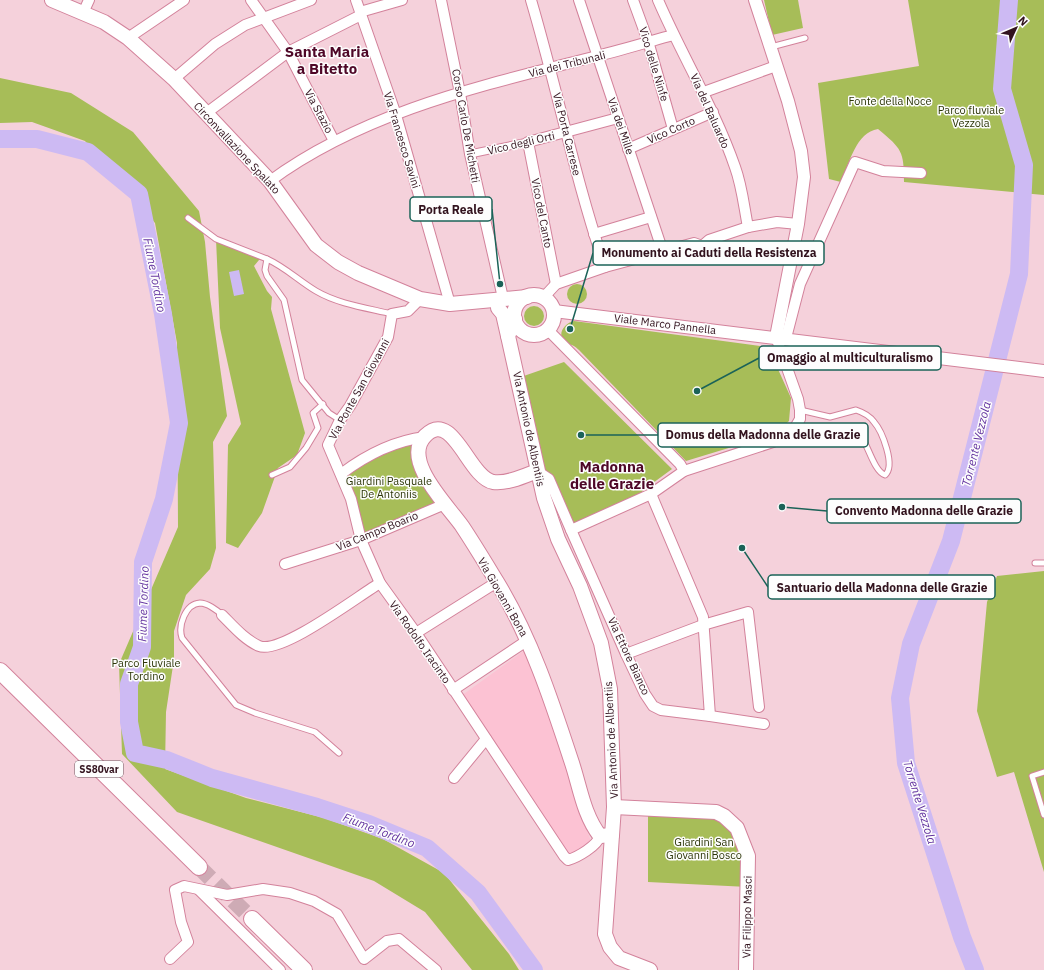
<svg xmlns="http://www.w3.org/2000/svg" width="1044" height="970" font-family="'IBM Plex Sans',sans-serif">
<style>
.built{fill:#fcc2d3}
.green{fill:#a7bd58}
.water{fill:#cdbaf3}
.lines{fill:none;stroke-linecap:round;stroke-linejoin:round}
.river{stroke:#cdbaf3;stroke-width:18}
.trunk-tunnel{stroke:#ceabb5;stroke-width:16;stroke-dasharray:16 8;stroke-linecap:butt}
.service-casing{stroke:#d3829b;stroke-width:7}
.pedestrian-casing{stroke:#d3829b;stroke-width:9}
.minor-casing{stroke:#d3829b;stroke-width:12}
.tertiary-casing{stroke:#d3829b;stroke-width:14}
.secondary-casing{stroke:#d3829b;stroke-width:16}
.trunk-casing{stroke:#d3829b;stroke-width:18}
.service{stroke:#fff;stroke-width:5}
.pedestrian{stroke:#fff;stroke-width:7}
.minor{stroke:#fff;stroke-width:10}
.tertiary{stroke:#fff;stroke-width:12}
.secondary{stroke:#fff;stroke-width:14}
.trunk{stroke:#fff;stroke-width:16}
.labels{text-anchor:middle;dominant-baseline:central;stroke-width:3;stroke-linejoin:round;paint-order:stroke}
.shield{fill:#fdfdfd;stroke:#6f5961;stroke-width:1}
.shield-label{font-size:10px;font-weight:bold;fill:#32131e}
.street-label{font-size:11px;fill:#32131e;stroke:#fdfdfd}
.park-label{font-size:11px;fill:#2d3608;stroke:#fdfdfd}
.water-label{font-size:12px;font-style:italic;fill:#63339f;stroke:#fdfdfd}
.district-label{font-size:15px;font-weight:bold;fill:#4e0727;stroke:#fdfdfd}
.leader{fill:none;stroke:#1b6358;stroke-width:1.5}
.callout-dot{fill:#1b6358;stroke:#fdfdfd;stroke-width:1.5}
.callout{fill:#fdfdfd;stroke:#1b6358;stroke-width:1.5}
.callout-label{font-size:12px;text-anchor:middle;font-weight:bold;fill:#32131e}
</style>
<rect width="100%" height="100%" fill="#f5d1db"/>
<path class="built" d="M 525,650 L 546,703 L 581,816 L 591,841 L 569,856 L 461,696 Z"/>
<g class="green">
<path d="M 764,0 L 798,0 L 803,28 L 772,35 Z"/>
<path d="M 908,0 L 1044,0 L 1044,195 L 904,182 C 904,151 902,149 878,129 C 856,132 849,164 841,182 L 829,179 L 818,83 L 919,66 Z"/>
<path d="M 0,78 L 71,93 L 133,132 L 199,211 L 205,242 L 210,297 L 227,416 L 213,442 L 216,548 L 210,569 L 186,595 L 174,631 L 174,659 L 166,712 L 165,769 L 246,798 L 324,818 L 383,839 L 444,873 L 509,954 L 519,970 L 472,970 L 425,912 L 374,881 L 177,812 L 122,754 L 119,664 L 178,527 L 177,343 L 155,223 L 85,141 L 32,122 L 0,123 Z"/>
<path d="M 216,239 L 267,259 L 259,260 L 254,266 L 267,291 L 272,297 L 271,309 L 305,433 L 297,455 L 278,468 L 262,513 L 238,548 L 226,543 L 228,445 L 241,424 L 220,328 Z"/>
<circle cx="577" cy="294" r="10"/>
<circle cx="534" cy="316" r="10"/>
<path d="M 574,321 L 768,347 L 791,398 L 789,421 L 775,434 L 686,461 L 579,350 C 575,346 572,345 567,343 C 555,336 564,323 574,321 Z"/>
<path d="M 564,362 L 672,469 L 642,491 L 644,498 L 571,530 L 545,475 L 518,378 Z"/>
<path d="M 410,439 L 423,470 L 445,504 L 361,540 L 341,474 Z"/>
<path d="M 1044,571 L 1044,872 L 1014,772 L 997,777 L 977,711 L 987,602 L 997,576 Z"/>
<path d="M 648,807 L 716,812 L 737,828 L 748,887 L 648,882 Z"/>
</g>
<path class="water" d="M 239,270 L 244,294 L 234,296 L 229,272 Z"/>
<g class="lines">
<g class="river">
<path d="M 0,139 L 37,139 L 88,152 L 139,194 L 163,314 L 179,423 L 164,499 L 143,562 L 142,647 L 129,684 L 129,722 L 135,753 L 167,760 L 212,778 L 317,807 L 369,824 L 427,848 L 478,893 L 534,970"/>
<path d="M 975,970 L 962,937 L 906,763 L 900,698 L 911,644 L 951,541 L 1019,274 L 1024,165 L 1002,89 L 1009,0"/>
</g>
<path class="trunk-tunnel" d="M 199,867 L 252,919"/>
<g class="service-casing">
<g id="service">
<path d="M 771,47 L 805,38"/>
<path d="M 188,218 L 216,239 L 267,259"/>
<path d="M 800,410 L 830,417 L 856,410 C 862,412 870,416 874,422 C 882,431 896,466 885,475 C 873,471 867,440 857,430 L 849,429 L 836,435"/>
<path d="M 340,420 L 329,413 L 302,380 L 284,300 L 267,276 L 265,270 L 267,259 C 285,267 299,281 316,291 C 338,304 367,308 392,314"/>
<path d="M 272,475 L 290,467 L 306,448 L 318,428 L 313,413 L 323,404"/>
<path d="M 1035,563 L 1044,563"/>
<path d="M 222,615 C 217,610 207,603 200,603 C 185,604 178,626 182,638 L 236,705 L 255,713 L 315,732 L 339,753"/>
<path d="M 1044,772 L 1032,776 L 1044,815"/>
</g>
</g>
<g class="pedestrian-casing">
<path id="pedestrian" d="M 470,154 L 528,142"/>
</g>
<g class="minor-casing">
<g id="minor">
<path d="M 251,0 L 288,52 L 334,141"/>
<path d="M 356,0 L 396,115 L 450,304"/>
<path d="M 441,0 L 460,93 L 470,154 L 503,298"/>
<path d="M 531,0 C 557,88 575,179 605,267"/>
<path d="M 579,0 L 663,252"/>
<path d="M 633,0 L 648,41 L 673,129"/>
<path d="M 658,0 C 682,56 715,109 735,167 C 742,186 744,207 748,227"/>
<path d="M 360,12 L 402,0"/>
<path d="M 83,13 L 89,0"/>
<path d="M 128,38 L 184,0"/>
<path d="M 174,79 L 215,44 L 245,25 L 311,0"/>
<path d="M 704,92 L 776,66"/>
<path d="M 205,114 L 288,52 L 361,15"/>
<path d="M 628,149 L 713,112"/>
<path d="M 270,181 C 365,111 485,85 597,56 C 622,50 648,42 673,35"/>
<path d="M 594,234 L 651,217"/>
<path d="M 556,284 L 528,142 L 618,118"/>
<path d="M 543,298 L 556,284 L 605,267 L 694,243 L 702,246 L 709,240 L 748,227 L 777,222 L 798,224"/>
<path d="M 420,299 L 408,311 L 392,314 L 388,337 L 350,406 L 340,420 L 328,445 L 351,499 L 361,540 L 380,583 L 416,633 L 564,856 L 568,860 C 578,857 597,846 600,836"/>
<path d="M 548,330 L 680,464 L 684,471"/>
<path d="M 786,338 L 800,284 L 855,162 L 883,171 L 921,173"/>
<path d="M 537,471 L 549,479 L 571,530"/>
<path d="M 341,474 C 366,455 393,441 425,437"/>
<path d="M 651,494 L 703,617 L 710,716 L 661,710 L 653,706 L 645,694 L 626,654 L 571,530 L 651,494 L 684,471 L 773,442 L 793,431 L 800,419 L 800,410 L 798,399 L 776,337"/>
<path d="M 285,564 L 361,540 L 445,504"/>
<path d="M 222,615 C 233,626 245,640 259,646 C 281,655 358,596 380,583"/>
<path d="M 416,633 L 497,582"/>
<path d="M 626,654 L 703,625 L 748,612 L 759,707"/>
<path d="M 453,690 L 528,640"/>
<path d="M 710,716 L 764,724"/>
<path d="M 454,778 L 486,739"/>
<path d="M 199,890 L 280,970"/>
<path d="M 170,959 L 188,942 L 181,922 L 175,890 L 184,886 L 227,895 L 263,889 L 290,893 L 314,901 L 337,914 L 364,959 L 387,941 L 399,939 L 436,970"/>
</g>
</g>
<g class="tertiary-casing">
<g id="tertiary">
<path d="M 755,0 L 788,101 L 801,151 L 804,177 L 798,224 L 776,337"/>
<path d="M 554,311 L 1044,371"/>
</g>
</g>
<g class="secondary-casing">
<g id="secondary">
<path d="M 52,0 L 104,22 L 128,38 L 174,79 L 270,181 L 316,245 L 338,262 L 358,273 L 420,299 L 450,304 L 527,297"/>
<circle cx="534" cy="315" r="20"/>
<path d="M 498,308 L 503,314 L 508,336"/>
<path d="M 515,319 L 508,336 L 544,498 L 558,539 L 580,586 L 601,643 L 610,689 L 614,807 L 605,934 L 610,947 L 619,958 L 650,970"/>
<path d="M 537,471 C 524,476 507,484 493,482 C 468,477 453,408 425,436 C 401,460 448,506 462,526 C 474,544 486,564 497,582 C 531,638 551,699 571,760 C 580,786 583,814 600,836 L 612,835"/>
<path d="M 614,807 L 716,812 L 724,816 L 737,828 L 748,856 L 746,970"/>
</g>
</g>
<g class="trunk-casing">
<g id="trunk">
<path d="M 0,671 L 199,867"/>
<path d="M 252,919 L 304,970"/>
</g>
</g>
<use href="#service" class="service"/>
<use href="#pedestrian" class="pedestrian"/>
<use href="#minor" class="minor"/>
<use href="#tertiary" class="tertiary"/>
<use href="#secondary" class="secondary"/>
<use href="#trunk" class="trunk"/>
</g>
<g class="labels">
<rect class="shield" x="75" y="761" width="48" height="16" rx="3"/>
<g class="shield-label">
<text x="99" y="769">SS80var</text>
</g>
<g class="street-label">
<text transform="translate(567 64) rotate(-14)">Via dei Tribunali</text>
<text transform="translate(654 64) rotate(73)">Vico delle Ninfe</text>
<text transform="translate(319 111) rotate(62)">Via Stazio</text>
<text transform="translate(710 111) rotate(66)">Via del Baluardo</text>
<text transform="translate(466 126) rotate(80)">Corso Carlo De Michetti</text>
<text transform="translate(621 126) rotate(71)">Via dei Mille</text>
<text transform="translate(671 130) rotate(-24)">Vico Corto</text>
<text transform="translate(567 134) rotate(76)">Via Porta Carrese</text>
<text transform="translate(402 140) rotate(73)">Via Francesco Savini</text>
<text transform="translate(521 143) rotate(-13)">Vico degli Orti</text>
<text transform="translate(237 148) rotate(47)">Circonvallazione Spalato</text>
<text transform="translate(542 213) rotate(79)">Vico del Canto</text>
<text transform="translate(665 324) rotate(7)">Viale Marco Pannella</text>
<text transform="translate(359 389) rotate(-61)">Via Ponte San Giovanni</text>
<text transform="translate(529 429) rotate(78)">Via Antonio de Albentiis</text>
<text transform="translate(377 531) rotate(-22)">Via Campo Boario</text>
<text transform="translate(503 597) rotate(60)">Via Giovanni Bona</text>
<text transform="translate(420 642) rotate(55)">Via Rodolfo Iracinto</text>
<text transform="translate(629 656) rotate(65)">Via Ettore Bianco</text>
<text transform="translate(611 740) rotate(-93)">Via Antonio de Albentiis</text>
<text transform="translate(747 917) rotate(-89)">Via Filippo Masci</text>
</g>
<g class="park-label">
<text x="890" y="101">Fonte della Noce</text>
<text x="971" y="110">Parco fluviale<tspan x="971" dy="13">Vezzola</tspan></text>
<text x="389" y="481">Giardini Pasquale<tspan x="389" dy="13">De Antoniis</tspan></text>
<text x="146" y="663">Parco Fluviale<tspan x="146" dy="13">Tordino</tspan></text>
<text x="704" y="842">Giardini San<tspan x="704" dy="13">Giovanni Bosco</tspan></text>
</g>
<g class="water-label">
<text transform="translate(155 275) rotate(79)">Fiume Tordino</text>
<text transform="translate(976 444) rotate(-76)">Torrente Vezzola</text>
<text transform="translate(143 604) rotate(-88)">Fiume Tordino</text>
<text transform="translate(920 802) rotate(73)">Torrente Vezzola</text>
<text transform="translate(379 830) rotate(21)">Fiume Tordino</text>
</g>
<g class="district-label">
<text x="327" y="51">Santa Maria<tspan x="327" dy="17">a Bitetto</tspan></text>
<text x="612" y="466">Madonna<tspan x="612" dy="17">delle Grazie</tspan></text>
</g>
</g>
<path class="leader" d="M500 284L492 209M570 329L593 253M697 391L759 358M581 435L658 435M782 507L827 511M742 548L768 587"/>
<g class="callout-dot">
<circle cx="500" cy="284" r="4"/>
<circle cx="570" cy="329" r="4"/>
<circle cx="697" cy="391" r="4"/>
<circle cx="581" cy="435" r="4"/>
<circle cx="782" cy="507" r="4"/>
<circle cx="742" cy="548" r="4"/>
</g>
<g class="callout">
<rect x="410" y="197" width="82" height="24" rx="4"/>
<rect x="593" y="241" width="231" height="24" rx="4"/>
<rect x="759" y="346" width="182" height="24" rx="4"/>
<rect x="658" y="423" width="210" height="24" rx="4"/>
<rect x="827" y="499" width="194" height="24" rx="4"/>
<rect x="768" y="575" width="227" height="24" rx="4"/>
</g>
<g class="callout-label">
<text x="451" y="214">Porta Reale</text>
<text x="709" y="257">Monumento ai Caduti della Resistenza</text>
<text x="850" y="362">Omaggio al multiculturalismo</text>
<text x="763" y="439">Domus della Madonna delle Grazie</text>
<text x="924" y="515">Convento Madonna delle Grazie</text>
<text x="882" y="592">Santuario della Madonna delle Grazie</text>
</g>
<g transform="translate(1016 28) rotate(46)" stroke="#fdfdfd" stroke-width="3" paint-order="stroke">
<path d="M0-3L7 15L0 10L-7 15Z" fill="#32131e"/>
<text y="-6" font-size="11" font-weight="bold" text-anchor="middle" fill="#32131e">N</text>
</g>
</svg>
